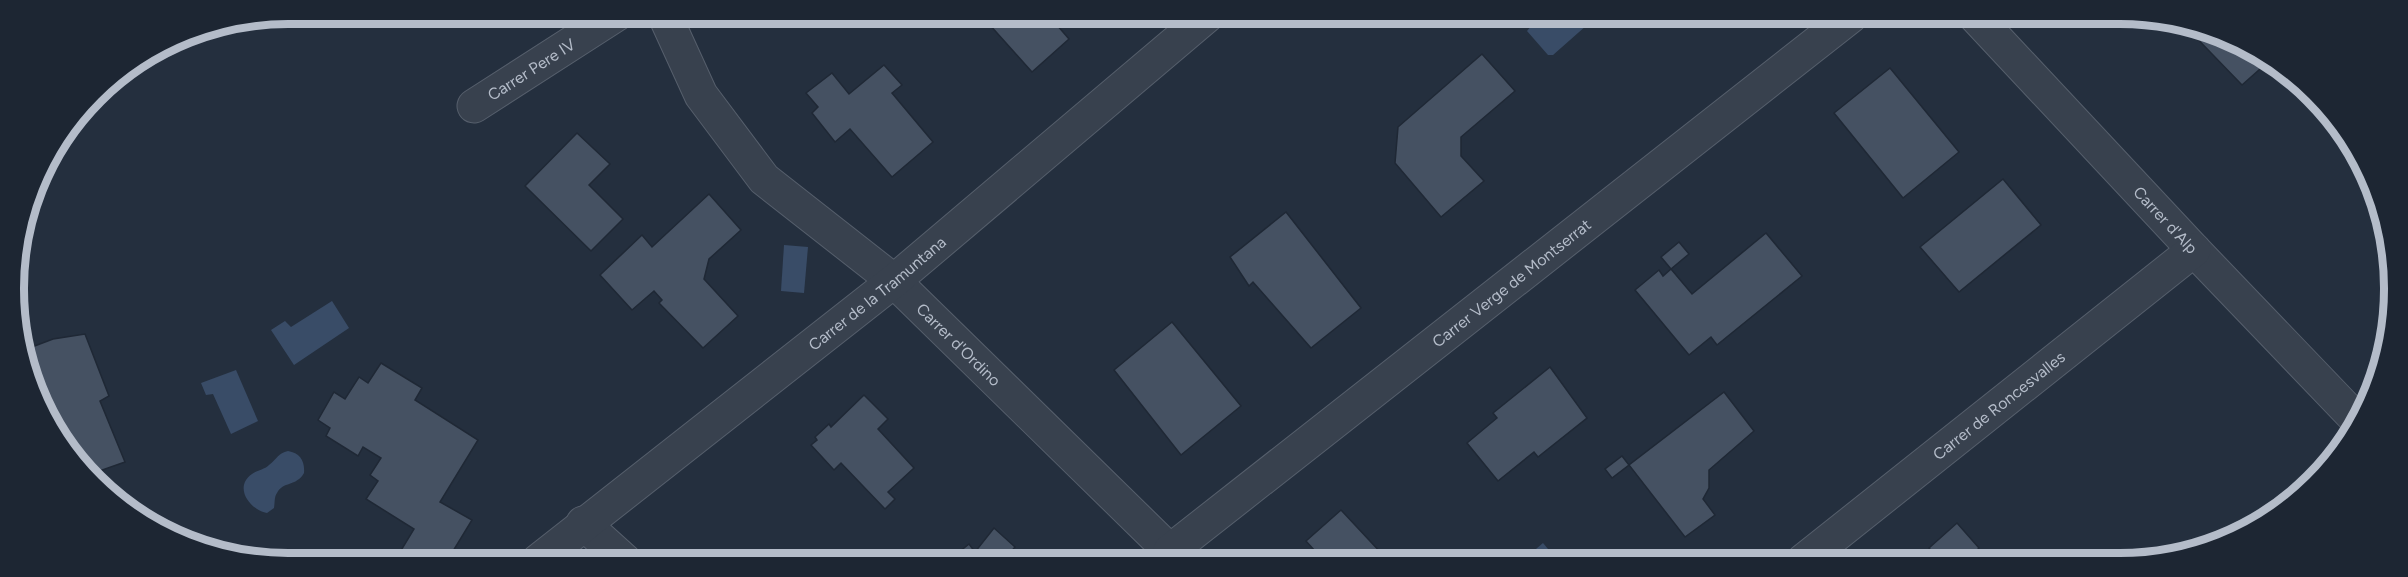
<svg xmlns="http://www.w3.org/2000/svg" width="2408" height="577" font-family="Figtree,sans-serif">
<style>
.water{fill:#394c67}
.building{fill:#455162;stroke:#1f2835;stroke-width:1.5}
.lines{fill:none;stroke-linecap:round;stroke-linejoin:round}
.minor-casing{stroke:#565f6c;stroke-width:35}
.minor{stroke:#38414e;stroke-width:33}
.labels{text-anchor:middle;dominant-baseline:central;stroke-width:4.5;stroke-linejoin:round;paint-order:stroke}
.street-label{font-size:16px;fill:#b4bcc9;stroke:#1d2633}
.rim{fill:none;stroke:#b4bcc9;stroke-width:8}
</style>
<rect width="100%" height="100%" fill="#242f3e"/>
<g class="water">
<path d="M 1557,15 L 1586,15 L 1589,20 L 1587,25 L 1553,55 L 1548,55 L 1527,31 L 1532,25 L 1545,25 Z"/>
<path d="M 784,245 L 808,247 L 804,293 L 781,291 Z"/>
<path d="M 332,301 L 349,328 L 294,365 L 271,330 L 285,321 L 291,327 Z"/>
<path d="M 236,370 L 258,421 L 231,434 L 213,394 L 206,395 L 201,383 Z"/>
<path d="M 288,451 C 300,453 305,461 304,473 C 296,487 283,481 277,493 C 274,497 275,503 274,508 L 267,513 C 250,510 233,487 252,474 C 257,470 264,470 269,465 C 277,459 278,453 288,451 Z"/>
<path d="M 1543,543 L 1558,561 L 1522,561 Z"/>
</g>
<g class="building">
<path d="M 980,14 L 1070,15 L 1057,25 L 1069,39 L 1032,72 Z"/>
<path d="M 2184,25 L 2257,51 L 2269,61 L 2242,85 Z"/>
<path d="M 1482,54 L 1515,91 L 1461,137 L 1461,156 L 1484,181 L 1441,217 L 1395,163 L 1398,127 Z"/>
<path d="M 884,65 L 902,85 L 892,93 L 933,142 L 892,177 L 850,129 L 835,142 L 812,113 L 818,107 L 806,93 L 832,73 L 849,94 Z"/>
<path d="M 1890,68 L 1959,152 L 1903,198 L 1834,113 Z"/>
<path d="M 577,133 L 610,164 L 589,185 L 623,219 L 591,251 L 525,186 Z"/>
<path d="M 2003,179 L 2041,225 L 1959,292 L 1920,247 Z"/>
<path d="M 709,194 L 741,230 L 709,259 L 704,279 L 738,316 L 703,348 L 659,303 L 662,300 L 654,291 L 632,310 L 600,275 L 642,235 L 652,247 Z"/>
<path d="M 1286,212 L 1361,308 L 1311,348 L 1253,282 L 1249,286 L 1230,257 Z"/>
<path d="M 1766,233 L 1802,276 L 1717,345 L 1711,337 L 1689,355 L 1635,290 L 1659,270 L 1663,276 L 1671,269 L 1692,294 Z"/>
<path d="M 1679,242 L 1689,254 L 1671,269 L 1661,257 Z"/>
<path d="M 1172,322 L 1241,406 L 1181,455 L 1114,370 Z"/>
<path d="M 85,334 L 109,396 L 100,401 L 125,462 L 91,474 L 71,457 L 54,418 L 51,419 L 39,397 L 27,369 L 24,350 L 53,339 Z"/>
<path d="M 381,363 L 422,388 L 415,400 L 478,440 L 440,502 L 472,520 L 447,561 L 416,561 L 400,552 L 414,529 L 366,499 L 378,481 L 370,475 L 381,458 L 363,447 L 358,456 L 326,436 L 330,428 L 318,420 L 334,392 L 345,399 L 359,377 L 368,383 Z"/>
<path d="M 1550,367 L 1587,418 L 1538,457 L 1534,452 L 1498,481 L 1467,443 L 1497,418 L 1493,413 Z"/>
<path d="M 1724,392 L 1754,431 L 1709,470 L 1709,488 L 1703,499 L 1715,515 L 1685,537 L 1629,465 Z"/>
<path d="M 864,395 L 888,419 L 878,429 L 914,468 L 888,492 L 895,499 L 885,509 L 841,463 L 834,470 L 811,445 L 817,440 L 815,437 L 829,424 L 831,427 Z"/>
<path d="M 1622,456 L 1629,465 L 1612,478 L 1605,469 Z"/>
<path d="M 1341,510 L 1383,555 L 1382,557 L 1386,561 L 1324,561 L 1306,541 Z"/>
<path d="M 1957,523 L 1979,548 L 1967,561 L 1941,561 L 1929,548 Z"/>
<path d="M 994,528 L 1015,547 L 1009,554 L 1015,561 L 948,561 L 969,544 L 975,552 Z"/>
<path d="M 349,551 L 356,561 L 334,561 Z"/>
</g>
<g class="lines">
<g class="minor-casing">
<g id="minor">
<path id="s1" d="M 664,14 L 701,95 L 764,179 L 894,281 L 1170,551 L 1171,561"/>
<path id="s2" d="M 1975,16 L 2194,250 L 2358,421"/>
<path id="s3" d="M 474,106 L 617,14"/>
<path d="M 583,523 L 625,561"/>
<path id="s4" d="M 1170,551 L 1851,16"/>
<path id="s5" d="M 538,561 L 894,281 L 1208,15"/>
<path id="s6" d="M 1803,561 L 2194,250"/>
</g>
</g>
<use href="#minor" class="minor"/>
</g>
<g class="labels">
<g class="street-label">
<text stroke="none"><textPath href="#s3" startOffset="68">Carrer Pere IV</textPath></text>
<text stroke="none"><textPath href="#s2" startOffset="279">Carrer d'Alp</textPath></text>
<text stroke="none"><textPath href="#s4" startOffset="434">Carrer Verge de Montserrat</textPath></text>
<text stroke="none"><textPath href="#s5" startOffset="432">Carrer de la Tramuntana</textPath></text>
<text stroke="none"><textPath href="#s1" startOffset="450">Carrer d'Ordino</textPath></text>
<text stroke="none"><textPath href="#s6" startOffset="250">Carrer de Roncesvalles</textPath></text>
</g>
</g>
<path d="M0 0H2408V577H0ZM288 24H2120A264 264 0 0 1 2384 288V289A264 264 0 0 1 2120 553H288A264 264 0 0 1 24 289V288A264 264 0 0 1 288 24Z" fill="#1d2633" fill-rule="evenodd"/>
<path class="rim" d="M288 24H2120A264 264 0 0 1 2384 288V289A264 264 0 0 1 2120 553H288A264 264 0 0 1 24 289V288A264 264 0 0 1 288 24Z"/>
</svg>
